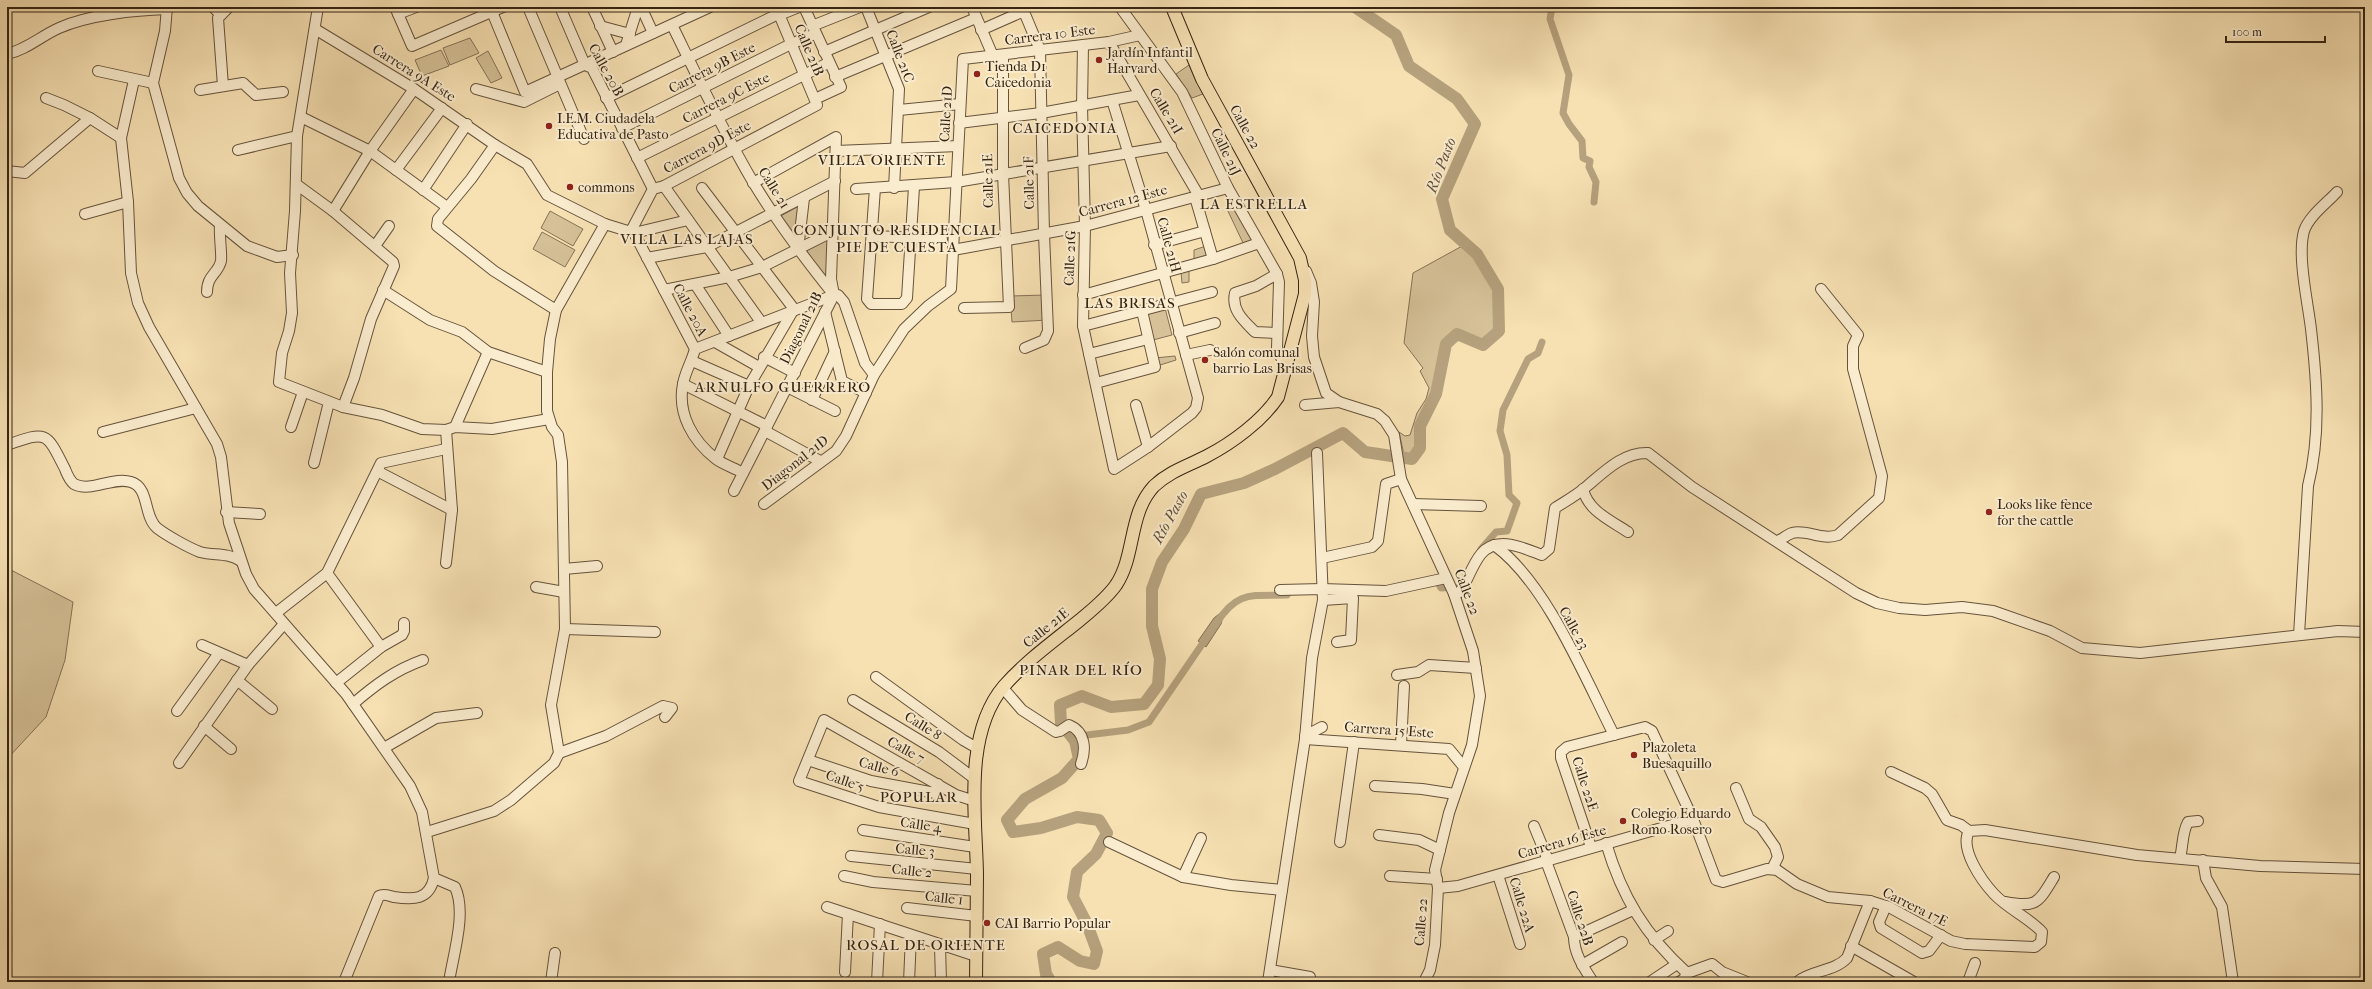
<svg xmlns="http://www.w3.org/2000/svg" width="2372" height="989" font-family="'IM FELL French Canon',serif">
<style>
.green{fill:#d6c198;stroke:#867256}
.water{fill:#b5a17d;stroke:#826f53}
.lines{fill:none;stroke-linecap:round;stroke-linejoin:round}
.canal{stroke:#b5a17d;stroke-width:7}
.river{stroke:#b5a17d;stroke-width:12}
.minor-casing{stroke:#66533c;stroke-width:12}
.major-casing{stroke:#352414;stroke-width:14}
.minor{stroke:#faecce;stroke-width:10}
.major{stroke:#f7e1b3;stroke-width:12}
.poi-dot{fill:#8f2418;stroke:#faecce;stroke-width:1.5}
.labels{text-anchor:middle;dominant-baseline:central;stroke-width:4;stroke-linejoin:round;paint-order:stroke}
.street-label{font-size:14px;fill:#352414;stroke:#faecce}
.poi-label{font-size:14px;fill:#352414;stroke:#faecce;text-anchor:start}
.neighbourhood-label{font-size:15px;letter-spacing:1px;fill:#352414;stroke:#faecce}
.water-label{font-size:15px;font-style:italic;fill:#625039;stroke:#faecce}
</style>
<rect width="100%" height="100%" fill="#f7e1b3"/>
<filter id="stains"><feTurbulence type="fractalNoise" baseFrequency=".005" numOctaves="4"/><feColorMatrix values="0 0 0 0 .2 0 0 0 0 .09 0 0 0 0 .02 0 0 0 .5 -.17"/></filter>
<radialGradient id="worn" r=".72"><stop offset=".6" stop-color="#630" stop-opacity="0"/><stop offset="1" stop-color="#630" stop-opacity=".3"/></radialGradient>
<g class="green">
<path d="M 470,38 L 479,53 L 450,65 L 443,48 Z"/>
<path d="M 441,50 L 449,66 L 422,76 L 415,60 Z"/>
<path d="M 488,51 L 502,78 L 491,83 L 476,58 Z"/>
<path d="M 1189,65 L 1203,94 L 1192,98 L 1176,74 Z"/>
<path d="M 1229,200 L 1254,241 L 1244,245 L 1227,209 Z"/>
<path d="M 799,206 L 797,242 L 779,217 Z"/>
<path d="M 550,211 L 583,229 L 573,246 L 541,228 Z"/>
<path d="M 542,232 L 575,250 L 565,267 L 533,249 Z"/>
<path d="M 832,236 L 829,287 L 801,253 Z"/>
<path d="M 1464,245 L 1475,255 L 1496,290 L 1496,331 L 1482,342 L 1456,331 L 1444,342 L 1435,392 L 1418,423 L 1417,447 L 1411,455 L 1404,455 L 1399,432 L 1405,436 L 1410,435 L 1417,413 L 1426,399 L 1429,388 L 1420,371 L 1423,368 L 1404,343 L 1413,273 Z"/>
<path d="M 1206,246 L 1210,258 L 1194,262 L 1194,250 Z"/>
<path d="M 1189,270 L 1189,282 L 1182,283 L 1181,272 Z"/>
<path d="M 1046,295 L 1048,320 L 1012,322 L 1010,296 Z"/>
<path d="M 1165,308 L 1172,335 L 1153,340 L 1146,314 Z"/>
<path d="M 1175,356 L 1176,360 L 1157,366 L 1155,358 Z"/>
<path d="M 7,568 L 73,602 L 65,660 L 46,717 L 7,759 Z"/>
</g>
<path class="water" d="M 1219,614 L 1223,617 L 1221,624 L 1206,647 L 1198,641 L 1214,618 Z"/>
<g class="lines">
<g class="canal">
<path d="M 1552,7 L 1550,19 L 1569,75 L 1563,113 L 1569,124 L 1582,141 L 1583,158 L 1590,161 L 1589,167 L 1596,182 L 1594,202"/>
<path d="M 1481,549 L 1496,532 L 1507,531 L 1517,503 L 1509,495 L 1507,455 L 1500,431 L 1503,410 L 1528,359 L 1538,353 L 1542,342"/>
<path d="M 1432,581 L 1436,580 L 1441,588 L 1454,587"/>
<path d="M 1216,624 C 1237,590 1252,596 1287,595"/>
<path d="M 1087,735 L 1128,730 L 1149,722 L 1207,637"/>
</g>
<path class="river" d="M 1051,982 L 1046,974 L 1043,954 L 1058,947 L 1080,961 L 1094,964 L 1097,951 L 1087,924 L 1073,897 L 1077,872 L 1096,854 L 1107,833 L 1099,820 L 1077,817 L 1041,828 L 1013,832 L 1007,820 L 1025,799 L 1062,778 L 1079,759 L 1075,741 L 1061,723 L 1060,705 L 1082,696 L 1111,707 L 1144,704 L 1158,685 L 1160,659 L 1152,626 L 1152,589 L 1162,562 L 1184,529 L 1201,494 L 1244,483 L 1275,469 L 1343,433 L 1365,452 L 1412,459 L 1420,448 L 1420,426 L 1436,394 L 1446,344 L 1457,334 L 1483,345 L 1499,331 L 1498,289 L 1477,254 L 1450,230 L 1442,199 L 1475,124 L 1457,99 L 1409,66 L 1396,35 L 1355,7"/>
<g class="minor-casing">
<g id="minor">
<path d="M 167,7 L 165,31 L 153,83 L 179,178 L 187,193 L 198,206 L 247,246 L 277,257 L 293,255"/>
<path d="M 213,7 L 221,15"/>
<path d="M 318,7 L 297,136 L 295,211 L 290,273 L 292,313 L 289,331 L 282,353 L 279,382 L 343,407 L 382,415 L 422,429 L 446,430 L 455,427 L 492,429 L 549,419"/>
<path d="M 395,7 L 412,46 L 503,7"/>
<path d="M 490,7 L 525,92 L 710,7"/>
<path d="M 528,7 L 584,139"/>
<path d="M 560,7 L 585,65 L 592,68 L 653,189"/>
<path d="M 592,7 L 613,52"/>
<path d="M 804,7 L 841,87 L 815,99"/>
<path d="M 866,7 L 899,89 L 894,188"/>
<path d="M 972,7 L 993,56"/>
<path d="M 1022,7 L 1040,50 L 1044,234 L 1048,331 L 1044,340 L 1025,348"/>
<path d="M 1120,7 L 1182,92 L 1228,188 L 1277,274 L 1279,282 L 1277,348 L 1285,367"/>
<path d="M 642,9 L 653,33"/>
<path d="M 398,14 L 416,7"/>
<path d="M 779,15 L 799,7"/>
<path d="M 672,25 C 698,78 723,131 753,182 C 777,222 805,259 834,295 L 838,295 L 844,302 L 865,363 L 874,375"/>
<path d="M 600,26 L 630,34"/>
<path d="M 812,26 L 860,7"/>
<path d="M 315,29 L 414,89 L 495,145 L 527,164 L 547,195 L 605,224 L 634,233"/>
<path d="M 981,30 L 1024,11"/>
<path d="M 1109,42 L 1199,196"/>
<path d="M 626,45 L 638,7"/>
<path d="M 1083,45 L 1082,106 L 1085,226 L 1083,326 L 1114,469 L 1148,447 L 1192,413 L 1196,408 L 1198,398 L 1146,210 L 1112,100"/>
<path d="M 824,52 L 929,7"/>
<path d="M 7,54 C 26,50 41,36 59,28 C 88,15 135,10 167,9"/>
<path d="M 98,71 L 153,83"/>
<path d="M 835,77 L 976,18"/>
<path d="M 134,80 L 121,138 L 128,202 L 131,273 L 138,303 L 149,327 L 217,444 L 221,457 L 229,523 L 246,574 L 254,589 L 346,694 L 410,786 L 422,812 L 434,878 L 455,887 C 467,913 453,955 449,982"/>
<path d="M 223,86 L 218,18 L 229,7"/>
<path d="M 476,89 L 524,102 L 560,84"/>
<path d="M 200,90 L 243,83 L 256,95 L 283,92"/>
<path d="M 46,98 L 64,105 L 90,118"/>
<path d="M 606,98 L 778,14"/>
<path d="M 899,110 L 960,104"/>
<path d="M 301,117 L 370,151 L 447,207"/>
<path d="M 959,123 L 1041,113 L 1139,95"/>
<path d="M 622,128 L 791,44 L 815,34"/>
<path d="M 495,145 L 471,179 L 438,219 L 437,226 L 494,271 L 556,310"/>
<path d="M 238,150 L 297,136"/>
<path d="M 836,151 L 958,146"/>
<path d="M 637,158 L 828,63"/>
<path d="M 396,170 L 442,108"/>
<path d="M 7,171 L 25,173 L 90,118 L 121,138"/>
<path d="M 296,184 L 333,211 L 393,262 L 394,266 L 371,319 L 354,378 L 343,407"/>
<path d="M 664,186 L 761,322"/>
<path d="M 702,188 L 794,309 L 749,386 L 717,459"/>
<path d="M 875,188 L 867,299 L 871,304 L 902,304 L 907,298 L 914,187"/>
<path d="M 856,189 L 956,182 L 1171,146"/>
<path d="M 423,190 L 467,124"/>
<path d="M 1195,197 L 1213,259"/>
<path d="M 333,211 L 370,151 L 414,89"/>
<path d="M 85,214 L 128,202"/>
<path d="M 634,233 L 688,220"/>
<path d="M 873,236 L 942,239"/>
<path d="M 1154,245 L 1205,231"/>
<path d="M 375,246 L 389,226"/>
<path d="M 798,250 L 804,198"/>
<path d="M 953,250 L 1085,226 L 1228,188"/>
<path d="M 647,258 L 707,247 L 835,181"/>
<path d="M 1306,271 L 1311,283 L 1314,302 L 1312,336 L 1314,357 L 1326,393 L 1339,402 L 1377,414 L 1385,421 L 1394,435 L 1401,479 L 1454,594 L 1473,651 L 1480,696 L 1472,745 L 1449,813 L 1435,870 L 1438,888 L 1435,945 L 1430,970 L 1424,982"/>
<path d="M 695,284 L 729,336"/>
<path d="M 383,290 L 430,320 L 462,332 L 488,352 L 547,372"/>
<path d="M 664,290 L 729,277 L 762,267 L 834,231"/>
<path d="M 207,292 C 207,275 218,274 221,261 C 222,254 219,235 220,225"/>
<path d="M 1083,295 L 1213,259 L 1259,243"/>
<path d="M 964,308 L 1009,307 L 1003,174 L 1003,55"/>
<path d="M 825,312 L 842,381 L 866,393"/>
<path d="M 1083,326 L 1212,292"/>
<path d="M 1179,333 L 1215,323"/>
<path d="M 1276,333 L 1255,332 C 1244,321 1231,310 1235,293 L 1256,286 L 1277,274"/>
<path d="M 715,342 L 759,367"/>
<path d="M 695,349 L 834,295"/>
<path d="M 1089,354 L 1148,339"/>
<path d="M 1186,355 L 1210,350"/>
<path d="M 764,357 L 795,373"/>
<path d="M 692,361 L 749,386"/>
<path d="M 1096,383 L 1155,367 L 1142,311"/>
<path d="M 683,384 L 767,426"/>
<path d="M 787,387 L 835,411"/>
<path d="M 812,400 L 835,351"/>
<path d="M 1136,405 L 1148,447"/>
<path d="M 1305,405 L 1339,402"/>
<path d="M 291,427 L 303,392"/>
<path d="M 455,427 L 488,352"/>
<path d="M 446,430 L 452,510 L 446,563"/>
<path d="M 765,431 L 820,461"/>
<path d="M 103,432 L 196,408"/>
<path d="M 7,445 C 47,431 46,431 65,469 C 67,474 69,480 74,484 C 91,493 113,476 131,482 C 150,488 143,516 157,528 C 166,535 189,548 200,552 C 215,556 226,552 241,561"/>
<path d="M 314,463 L 329,402"/>
<path d="M 379,472 L 452,510"/>
<path d="M 743,473 C 735,468 724,465 716,459 C 693,441 677,414 683,384 C 685,372 692,361 695,349 L 632,229 L 653,189 L 664,186 L 817,105 L 776,7"/>
<path d="M 1583,489 C 1588,511 1610,520 1628,532"/>
<path d="M 734,491 L 834,295 L 831,279 L 836,137 L 753,183"/>
<path d="M 764,504 L 836,451 L 846,436 L 874,375 L 904,329 L 928,306 L 951,289 L 963,59 L 1109,42 L 1140,35"/>
<path d="M 1413,504 L 1481,506"/>
<path d="M 226,512 L 260,514"/>
<path d="M 1778,541 C 1782,539 1787,535 1792,533 C 1807,529 1822,541 1838,535 L 1879,498 L 1882,476 L 1853,369 L 1853,346 L 1858,335 L 1821,289"/>
<path d="M 1494,545 C 1546,582 1585,678 1614,735"/>
<path d="M 1322,558 L 1372,547 L 1378,541 L 1386,484 L 1401,479"/>
<path d="M 564,569 L 597,566"/>
<path d="M 327,573 L 381,647"/>
<path d="M 536,587 L 564,592"/>
<path d="M 1280,590 L 1322,589 L 1386,591 L 1446,578"/>
<path d="M 1454,594 L 1460,592 C 1468,580 1472,565 1481,554 C 1497,535 1523,548 1542,555 L 1549,549 L 1555,508 C 1566,501 1577,495 1586,487 C 1604,472 1623,452 1648,453 L 1692,487 L 1856,593 L 1877,603 L 1899,608 L 1925,610 L 1962,607 L 1993,611 L 2050,631 L 2082,648 L 2140,653 L 2338,631 L 2365,632"/>
<path d="M 1323,600 L 1353,598 L 1351,640 L 1337,642"/>
<path d="M 276,613 L 327,573 L 381,463 L 446,449"/>
<path d="M 565,629 L 655,632"/>
<path d="M 2299,635 L 2308,486 C 2321,435 2317,381 2311,329 C 2308,303 2297,256 2304,231 C 2309,216 2327,203 2337,192"/>
<path d="M 202,645 L 248,665"/>
<path d="M 1397,675 L 1418,672 L 1429,665 L 1476,668"/>
<path d="M 876,677 L 963,740 L 977,748"/>
<path d="M 237,680 L 272,709"/>
<path d="M 336,683 L 381,647 L 402,635 L 404,631 L 404,623"/>
<path d="M 1003,688 L 1022,710 L 1056,732 L 1060,731 L 1069,725 C 1086,732 1086,750 1081,764"/>
<path d="M 853,700 L 939,752 L 975,779"/>
<path d="M 353,704 C 375,685 395,670 423,660"/>
<path d="M 177,711 L 219,653"/>
<path d="M 204,726 L 231,749"/>
<path d="M 1305,736 L 1322,727"/>
<path d="M 1305,739 L 1449,749 L 1463,766"/>
<path d="M 1401,745 L 1404,686"/>
<path d="M 384,748 L 436,718 L 477,713"/>
<path d="M 559,753 L 606,736 L 663,706 L 672,708 L 665,717"/>
<path d="M 808,760 L 871,781 L 935,793 L 938,784"/>
<path d="M 179,763 L 248,665 L 284,624"/>
<path d="M 1891,772 L 1925,788 L 1932,794 L 1947,820 L 1961,825 L 1969,831"/>
<path d="M 1375,786 L 1422,789 L 1455,794"/>
<path d="M 1736,788 L 1749,819 L 1761,827 L 1775,847 L 1778,857 L 1772,869"/>
<path d="M 975,801 L 956,795 L 824,720 L 799,781 L 879,807 L 975,824"/>
<path d="M 1534,826 L 1548,860"/>
<path d="M 863,830 L 975,847"/>
<path d="M 427,832 L 494,811 L 511,800 L 554,763 L 559,753 L 551,705 L 565,629 L 562,462 L 558,435 L 552,427 L 547,411 L 547,372 L 550,339 L 556,310 L 605,224"/>
<path d="M 1379,835 L 1419,840 L 1440,850"/>
<path d="M 1109,842 L 1183,877 L 1231,885 L 1282,890"/>
<path d="M 1340,842 L 1354,742"/>
<path d="M 1606,843 C 1622,897 1645,935 1687,973"/>
<path d="M 1591,847 L 1561,758 L 1561,752 L 1567,747 L 1645,727 L 1652,731 L 1693,819 L 1716,880 L 1723,882 L 1767,869 L 1777,870 L 1797,884 L 1828,897 L 1870,901 L 1889,907 L 1951,941 L 1965,944 L 2035,947 L 2041,942 L 2042,932 C 2028,917 2008,909 1994,894 C 1982,881 1959,849 1969,831 L 1985,830 L 2137,855 L 2260,866 L 2365,869"/>
<path d="M 851,856 L 977,869"/>
<path d="M 2180,858 C 2183,847 2182,832 2188,822 L 2198,821"/>
<path d="M 2203,860 L 2206,878 L 2222,907 L 2233,982"/>
<path d="M 1546,861 L 1574,937 C 1574,954 1584,968 1593,982"/>
<path d="M 1498,875 L 1520,944"/>
<path d="M 844,876 L 873,882 L 977,891"/>
<path d="M 1390,876 L 1437,879"/>
<path d="M 1183,877 L 1201,838"/>
<path d="M 1438,888 L 1458,886 L 1693,819"/>
<path d="M 2005,902 C 2037,908 2038,903 2054,877"/>
<path d="M 1886,906 L 1879,922 L 1881,928 L 1922,953 L 1929,951 L 1941,935"/>
<path d="M 827,907 L 976,956"/>
<path d="M 907,908 L 977,916"/>
<path d="M 1574,937 L 1633,910"/>
<path d="M 1654,940 L 1668,931"/>
<path d="M 940,945 L 941,982"/>
<path d="M 1851,946 L 1914,982"/>
<path d="M 1582,965 L 1622,942"/>
<path d="M 1270,970 L 1310,977"/>
<path d="M 845,972 L 848,914"/>
<path d="M 1687,973 L 1712,964 L 1722,972 L 1747,982"/>
<path d="M 344,982 L 379,896 C 384,893 389,896 394,897 C 414,900 429,900 434,878"/>
<path d="M 551,982 L 555,953"/>
<path d="M 877,982 L 880,924"/>
<path d="M 909,982 L 911,936"/>
<path d="M 1268,982 L 1305,739 L 1312,658 L 1323,600 L 1317,453"/>
<path d="M 1650,982 L 1677,964"/>
<path d="M 1679,982 L 1684,979 L 1687,973"/>
<path d="M 1797,982 C 1811,970 1834,972 1847,958 L 1870,901"/>
<path d="M 1968,982 L 1975,963"/>
</g>
</g>
<g class="major-casing">
<path id="major" d="M 976,982 C 976,946 977,910 977,874 C 976,816 963,734 1004,686 C 1026,661 1054,641 1080,620 C 1093,609 1106,599 1116,585 C 1136,555 1128,514 1154,486 C 1170,471 1188,466 1207,456 C 1232,443 1262,421 1278,397 L 1305,294 L 1305,280 L 1300,258 L 1202,79 L 1172,7"/>
</g>
<use href="#minor" class="minor"/>
<use href="#major" class="major"/>
</g>
<g class="poi-dot">
<circle cx="1099" cy="60" r="4"/>
<circle cx="977" cy="74" r="4"/>
<circle cx="549" cy="126" r="4"/>
<circle cx="570" cy="187" r="4"/>
<circle cx="1205" cy="360" r="4"/>
<circle cx="1989" cy="512" r="4"/>
<circle cx="1634" cy="755" r="4"/>
<circle cx="1623" cy="821" r="4"/>
<circle cx="987" cy="923" r="4"/>
</g>
<g class="labels">
<g class="street-label">
<text transform="translate(1050 35) rotate(-7)">Carrera 10 Este</text>
<text transform="translate(809 50) rotate(67)">Calle 21B</text>
<text transform="translate(900 56) rotate(69)">Calle 21C</text>
<text transform="translate(712 68) rotate(-27)">Carrera 9B Este</text>
<text transform="translate(606 70) rotate(61)">Calle 20B</text>
<text transform="translate(414 73) rotate(32)">Carrera 9A Este</text>
<text transform="translate(726 98) rotate(-27)">Carrera 9C Este</text>
<text transform="translate(1166 111) rotate(59)">Calle 21I</text>
<text transform="translate(946 114) rotate(-87)">Calle 21D</text>
<text transform="translate(1245 127) rotate(61)">Calle 22</text>
<text transform="translate(707 147) rotate(-28)">Carrera 9D Este</text>
<text transform="translate(1226 152) rotate(64)">Calle 21J</text>
<text transform="translate(988 181) rotate(-91)">Calle 21E</text>
<text transform="translate(1029 183) rotate(-91)">Calle 21F</text>
<text transform="translate(774 188) rotate(58)">Calle 21</text>
<text transform="translate(1123 201) rotate(-15)">Carrera 12 Este</text>
<text transform="translate(1169 245) rotate(75)">Calle 21H</text>
<text transform="translate(1070 258) rotate(-88)">Calle 21G</text>
<text transform="translate(690 310) rotate(62)">Calle 20A</text>
<text transform="translate(801 328) rotate(-64)">Diagonal 21B</text>
<text transform="translate(795 463) rotate(-38)">Diagonal 21D</text>
<text transform="translate(1467 592) rotate(69)">Calle 22</text>
<text transform="translate(1046 628) rotate(-39)">Calle 21E</text>
<text transform="translate(1574 628) rotate(61)">Calle 23</text>
<text transform="translate(923 726) rotate(32)">Calle 8</text>
<text transform="translate(1389 730) rotate(4)">Carrera 15 Este</text>
<text transform="translate(906 750) rotate(29)">Calle 7</text>
<text transform="translate(879 767) rotate(15)">Calle 6</text>
<text transform="translate(845 781) rotate(19)">Calle 5</text>
<text transform="translate(1585 784) rotate(72)">Calle 22E</text>
<text transform="translate(921 825) rotate(8)">Calle 4</text>
<text transform="translate(1562 842) rotate(-16)">Carrera 16 Este</text>
<text transform="translate(915 850) rotate(5)">Calle 3</text>
<text transform="translate(912 871) rotate(6)">Calle 2</text>
<text transform="translate(944 898) rotate(6)">Calle 1</text>
<text transform="translate(1522 905) rotate(73)">Calle 22A</text>
<text transform="translate(1915 907) rotate(26)">Carrera 17E</text>
<text transform="translate(1580 918) rotate(72)">Calle 22B</text>
<text transform="translate(1421 922) rotate(-86)">Calle 22</text>
</g>
<g class="poi-label">
<text x="1107" y="52">Jardín Infantil<tspan x="1107" dy="16">Harvard</tspan></text>
<text x="985" y="66">Tienda D1<tspan x="985" dy="16">Caicedonia</tspan></text>
<text x="557" y="118">I.E.M. Ciudadela<tspan x="557" dy="16">Educativa de Pasto</tspan></text>
<text x="578" y="187">commons</text>
<text x="1213" y="352">Salón comunal<tspan x="1213" dy="16">barrio Las Brisas</tspan></text>
<text x="1997" y="504">Looks like fence<tspan x="1997" dy="16">for the cattle</tspan></text>
<text x="1642" y="747">Plazoleta<tspan x="1642" dy="16">Buesaquillo</tspan></text>
<text x="1631" y="813">Colegio Eduardo<tspan x="1631" dy="16">Romo Rosero</tspan></text>
<text x="995" y="923">CAI Barrio Popular</text>
</g>
<g class="neighbourhood-label">
<text x="1065" y="128">CAICEDONIA</text>
<text x="882" y="160">VILLA ORIENTE</text>
<text x="1254" y="204">LA ESTRELLA</text>
<text x="897" y="230">CONJUNTO RESIDENCIAL<tspan x="897" dy="17">PIE DE CUESTA</tspan></text>
<text x="687" y="239">VILLA LAS LAJAS</text>
<text x="1130" y="303">LAS BRISAS</text>
<text x="783" y="387">ARNULFO GUERRERO</text>
<text x="1081" y="670">PINAR DEL RÍO</text>
<text x="919" y="797">POPULAR</text>
<text x="926" y="945">ROSAL DE ORIENTE</text>
</g>
<g class="water-label">
<text transform="translate(1441 165) rotate(-69)">Río Pasto</text>
<text transform="translate(1170 517) rotate(-61)">Río Pasto</text>
</g>
</g>
<rect width="2372" height="989" fill="none" stroke="#f7e1b3" stroke-width="24"/>
<rect x="8" y="8" width="2356" height="973" fill="none" stroke="#352414" stroke-width="2"/>
<rect x="12" y="12" width="2348" height="965" fill="none" stroke="#352414"/>
<path d="M2226 36v6h99v-6" fill="none" stroke="#352414" stroke-width="2"/>
<text x="2232" y="36" font-size="12" fill="#352414" stroke="#faecce" stroke-width="3" paint-order="stroke">100 m</text>
<rect width="100%" height="100%" filter="url(#stains)"/>
<rect width="100%" height="100%" fill="url(#worn)"/>
</svg>
